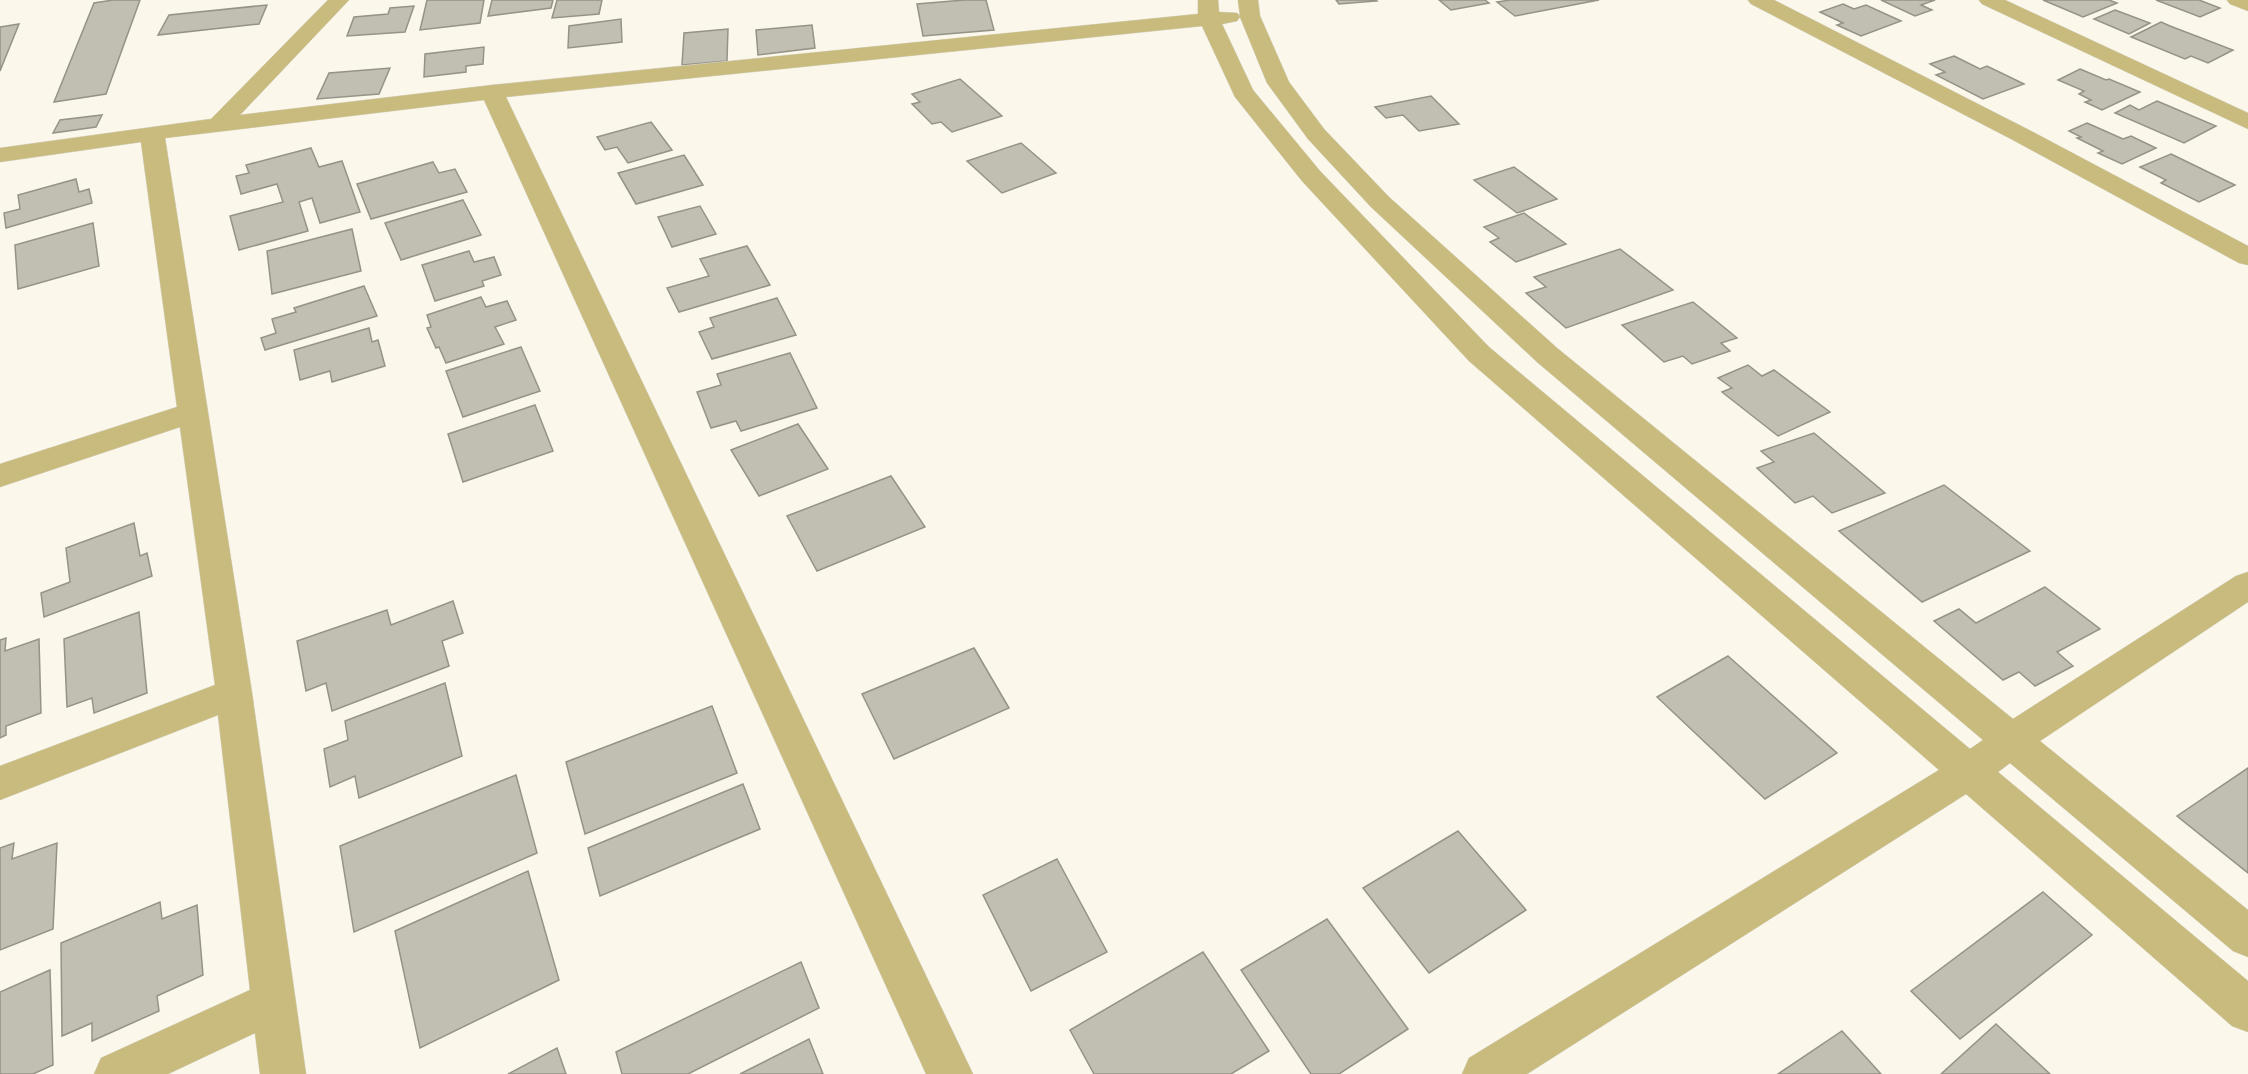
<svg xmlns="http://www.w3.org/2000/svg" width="2248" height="1074" font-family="'Exo 2',sans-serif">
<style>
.building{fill:#c1beb2;stroke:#959387;stroke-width:1.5}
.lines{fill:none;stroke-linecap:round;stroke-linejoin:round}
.minor-casing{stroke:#d7d5c9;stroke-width:1}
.minor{fill:#c9bb7e;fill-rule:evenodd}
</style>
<rect width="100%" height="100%" fill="#fbf8eb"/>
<g class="building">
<path d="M 113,0 L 140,0 L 106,94 L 54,102 L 94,3 Z"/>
<path d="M 427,0 L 484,0 L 480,23 L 420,30 Z"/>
<path d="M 492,0 L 553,0 L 551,8 L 488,16 Z"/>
<path d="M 557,0 L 602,0 L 599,14 L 552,18 Z"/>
<path d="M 964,0 L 986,0 L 994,30 L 923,36 L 917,4 Z"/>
<path d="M 1336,0 L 1376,0 L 1377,1 L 1339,4 Z"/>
<path d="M 1439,0 L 1485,0 L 1489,3 L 1451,10 Z"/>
<path d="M 1510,0 L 1599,0 L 1515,16 L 1497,2 Z"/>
<path d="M 1881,0 L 1935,0 L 1921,5 L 1932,10 L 1915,16 Z"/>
<path d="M 2043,0 L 2109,0 L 2117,3 L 2083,17 Z"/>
<path d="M 2156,0 L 2199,0 L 2220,8 L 2200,17 Z"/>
<path d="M 1843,4 L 1854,9 L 1866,5 L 1901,21 L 1861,36 L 1837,25 L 1843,23 L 1820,12 Z"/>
<path d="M 267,5 L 259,24 L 158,35 L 169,15 Z"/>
<path d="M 414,6 L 405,32 L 347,36 L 354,17 L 388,14 L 390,8 Z"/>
<path d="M 2115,10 L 2150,23 L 2129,34 L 2094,19 Z"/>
<path d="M 621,19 L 622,42 L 568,48 L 569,26 Z"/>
<path d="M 2161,22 L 2170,26 L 2233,50 L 2208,63 L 2191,56 L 2185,59 L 2131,37 Z"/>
<path d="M 19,24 L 0,71 L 0,27 Z"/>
<path d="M 812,25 L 815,48 L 758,55 L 756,30 Z"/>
<path d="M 728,29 L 727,61 L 682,65 L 684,33 Z"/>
<path d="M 484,47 L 483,64 L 466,66 L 466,72 L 424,77 L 425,54 Z"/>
<path d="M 1954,56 L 1980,69 L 1987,66 L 2024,84 L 1983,99 L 1936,75 L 1945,72 L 1930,64 Z"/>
<path d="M 390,68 L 379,94 L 317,99 L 329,73 Z"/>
<path d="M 2080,69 L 2106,80 L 2109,79 L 2140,92 L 2102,110 L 2085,102 L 2091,100 L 2079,94 L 2084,91 L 2058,80 Z"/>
<path d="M 960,79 L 1002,116 L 952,132 L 941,122 L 932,124 L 912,104 L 920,102 L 912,94 Z"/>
<path d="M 1431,96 L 1459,124 L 1419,131 L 1403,115 L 1386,118 L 1375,107 Z"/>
<path d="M 2157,101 L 2216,126 L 2184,143 L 2115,113 L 2130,105 L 2139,110 Z"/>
<path d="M 102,115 L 96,127 L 53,133 L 60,120 Z"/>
<path d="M 651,122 L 672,150 L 628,163 L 617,147 L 605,150 L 597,137 Z"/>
<path d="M 2087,123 L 2123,139 L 2131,136 L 2156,148 L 2122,164 L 2098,153 L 2103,151 L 2077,138 L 2081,137 L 2069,131 Z"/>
<path d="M 1021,143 L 1056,173 L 1002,193 L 967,161 Z"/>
<path d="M 311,148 L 319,167 L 342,161 L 360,212 L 320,223 L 312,198 L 299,202 L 308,231 L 239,250 L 230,216 L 283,202 L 277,184 L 241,194 L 236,176 L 249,173 L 246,165 Z"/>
<path d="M 2171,154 L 2235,185 L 2199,202 L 2161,183 L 2166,180 L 2140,167 Z"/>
<path d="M 684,155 L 703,185 L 636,204 L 618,173 Z"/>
<path d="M 433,162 L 439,173 L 455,169 L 467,192 L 371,219 L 357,184 Z"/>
<path d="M 1514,167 L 1557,199 L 1517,213 L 1474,180 Z"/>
<path d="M 76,179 L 79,192 L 89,189 L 92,203 L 6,228 L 4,213 L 20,209 L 18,195 Z"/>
<path d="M 463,200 L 481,235 L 401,260 L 385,223 Z"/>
<path d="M 700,206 L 716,234 L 672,247 L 658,217 Z"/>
<path d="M 1524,213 L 1566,244 L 1516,262 L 1490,242 L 1499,238 L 1484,227 Z"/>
<path d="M 93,223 L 99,266 L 18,289 L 15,245 Z"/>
<path d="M 352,229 L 361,271 L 272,294 L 267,251 Z"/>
<path d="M 747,246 L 770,285 L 679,312 L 667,288 L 709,276 L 700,259 Z"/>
<path d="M 1620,249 L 1673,290 L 1566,328 L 1526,293 L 1546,287 L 1534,277 Z"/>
<path d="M 469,251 L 474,262 L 494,257 L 501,275 L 482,281 L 484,286 L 435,301 L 422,265 Z"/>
<path d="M 364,286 L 377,316 L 265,350 L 261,338 L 276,333 L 272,319 L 296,312 L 294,308 Z"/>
<path d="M 481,297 L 486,307 L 507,301 L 516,320 L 495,327 L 504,344 L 446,363 L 439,347 L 436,348 L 427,328 L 431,327 L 427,315 Z"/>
<path d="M 777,298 L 796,335 L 712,359 L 699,332 L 714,327 L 710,318 Z"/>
<path d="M 1693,302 L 1737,338 L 1721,343 L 1730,351 L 1692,364 L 1683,356 L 1664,362 L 1622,325 Z"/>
<path d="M 369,328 L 372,342 L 378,340 L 385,366 L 332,382 L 330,371 L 300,380 L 294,350 Z"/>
<path d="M 521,347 L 540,391 L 463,417 L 446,371 Z"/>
<path d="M 790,353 L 817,408 L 741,431 L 736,421 L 711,428 L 697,392 L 721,385 L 717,374 Z"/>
<path d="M 1748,365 L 1762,376 L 1774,370 L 1830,412 L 1778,436 L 1722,392 L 1732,388 L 1718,378 Z"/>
<path d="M 535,405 L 553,451 L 463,482 L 448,434 Z"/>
<path d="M 798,424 L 828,469 L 759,496 L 731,450 Z"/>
<path d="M 1814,433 L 1885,493 L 1832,513 L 1813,496 L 1795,503 L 1757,468 L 1774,462 L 1761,451 Z"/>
<path d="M 891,476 L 925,527 L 817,571 L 787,516 Z"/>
<path d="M 1944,485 L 2030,551 L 1922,602 L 1839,531 Z"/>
<path d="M 134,523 L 140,556 L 147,553 L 152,576 L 44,617 L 41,593 L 70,582 L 66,548 Z"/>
<path d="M 2045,587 L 2100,629 L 2057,652 L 2073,666 L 2035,686 L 2019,672 L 2003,680 L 1934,621 L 1959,609 L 1976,623 Z"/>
<path d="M 453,601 L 463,633 L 442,641 L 449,666 L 332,711 L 326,683 L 306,691 L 297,641 L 387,610 L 391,625 Z"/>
<path d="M 139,612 L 147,693 L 94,713 L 92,698 L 67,707 L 64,639 Z"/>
<path d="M 6,638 L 5,651 L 39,639 L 41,713 L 6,726 L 6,735 L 0,738 L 0,640 Z"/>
<path d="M 974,648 L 1009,708 L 894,759 L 862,694 Z"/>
<path d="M 1728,656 L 1837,753 L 1765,799 L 1657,697 Z"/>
<path d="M 445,683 L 462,756 L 359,798 L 355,776 L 330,787 L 324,749 L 348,740 L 345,721 Z"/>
<path d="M 712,706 L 737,773 L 585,834 L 566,762 Z"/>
<path d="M 2248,768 L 2248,873 L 2177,816 Z"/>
<path d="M 516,775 L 537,853 L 354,932 L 340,846 Z"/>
<path d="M 743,784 L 760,829 L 600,896 L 588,848 Z"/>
<path d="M 1458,831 L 1526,910 L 1429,973 L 1363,888 Z"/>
<path d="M 14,843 L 12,859 L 57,843 L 53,929 L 0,950 L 0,848 Z"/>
<path d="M 1057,859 L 1107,952 L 1031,991 L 983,895 Z"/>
<path d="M 528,871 L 559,980 L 420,1048 L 395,931 Z"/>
<path d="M 2043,892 L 2092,935 L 1960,1039 L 1911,991 Z"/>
<path d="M 160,902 L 162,919 L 197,905 L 203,975 L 157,996 L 159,1011 L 92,1041 L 92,1023 L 62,1036 L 61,943 Z"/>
<path d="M 1327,919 L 1408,1029 L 1339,1074 L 1311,1074 L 1241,970 Z"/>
<path d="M 1203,952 L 1269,1051 L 1231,1074 L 1094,1074 L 1070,1030 Z"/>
<path d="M 801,962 L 819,1008 L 688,1074 L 622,1074 L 616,1052 Z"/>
<path d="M 50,970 L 53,1065 L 33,1074 L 0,1074 L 0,992 Z"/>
<path d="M 1996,1024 L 2050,1074 L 1941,1074 Z"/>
<path d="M 1842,1031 L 1881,1074 L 1778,1074 Z"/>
<path d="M 809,1039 L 823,1074 L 740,1074 Z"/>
<path d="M 557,1048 L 566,1074 L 508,1074 Z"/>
</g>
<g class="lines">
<g class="minor-casing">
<g id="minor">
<path d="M 328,0 L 349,0 L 240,115 L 492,85 L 1198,14 L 1198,0 L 1218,0 L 1219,12 L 1237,13 L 1240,16 L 1238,0 L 1258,0 L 1260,16 L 1289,82 L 1324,129 L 1389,197 L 1557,348 L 2013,719 L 2236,576 L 2248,572 L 2248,602 L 2040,741 L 2248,910 L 2248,957 L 2233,951 L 2010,763 L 1998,772 L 2248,981 L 2248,1032 L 2232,1026 L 1966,794 L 1527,1074 L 1462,1074 L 1469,1058 L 1939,770 L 1469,361 L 1302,181 L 1235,97 L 1202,26 L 506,97 L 973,1074 L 926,1074 L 484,100 L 165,138 L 252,693 L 306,1074 L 260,1074 L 255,1033 L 168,1074 L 94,1074 L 101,1058 L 250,990 L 218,715 L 0,800 L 0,766 L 215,685 L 180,427 L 0,487 L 0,464 L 177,407 L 141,142 L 0,162 L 0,148 L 211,119 ZM 1240,17 L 1267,83 L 1308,139 L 1371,207 L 1537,362 L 1983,740 L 1970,749 L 1489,347 L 1320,171 L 1253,90 L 1222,24 L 1237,21 Z"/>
<path d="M 1748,0 L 1774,0 L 2029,130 L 2248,246 L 2248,265 L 2239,263 L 2013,140 L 1751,4 Z"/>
<path d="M 1979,0 L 2005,0 L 2248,113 L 2248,129 L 1982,4 Z"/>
<path d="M 2227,0 L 2248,0 L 2248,11 L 2230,4 Z"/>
</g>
</g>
<use href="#minor" class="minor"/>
</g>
</svg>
